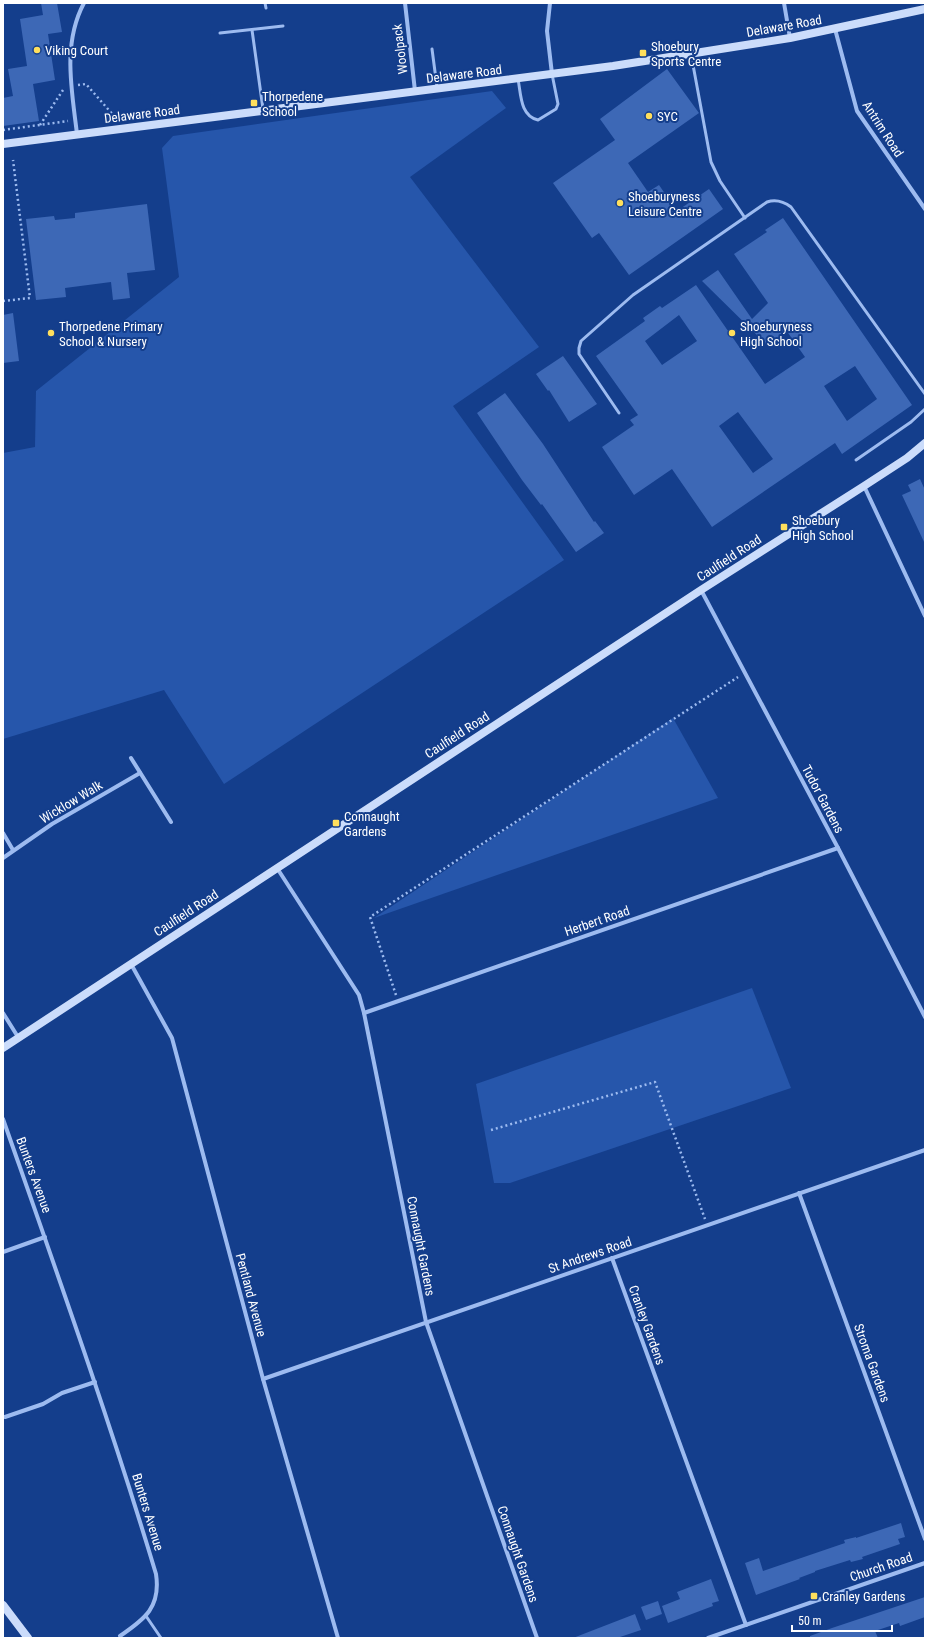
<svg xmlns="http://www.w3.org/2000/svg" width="928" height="1641" font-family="'Roboto Condensed',sans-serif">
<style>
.green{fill:#2656ab}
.building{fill:#3d68b6;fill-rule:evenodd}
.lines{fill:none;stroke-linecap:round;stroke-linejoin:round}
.path{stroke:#9dbbf0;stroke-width:2.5;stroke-dasharray:2 3;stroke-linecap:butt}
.lane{stroke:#9dbbf0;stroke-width:3}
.street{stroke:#9dbbf0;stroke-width:4}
.secondary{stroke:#cbdcfb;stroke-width:8}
.poi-dot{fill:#ffdf5d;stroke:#143e8c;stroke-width:1.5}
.labels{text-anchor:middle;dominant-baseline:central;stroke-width:4;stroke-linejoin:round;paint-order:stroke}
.street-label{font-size:13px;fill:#fff;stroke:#143e8c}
.poi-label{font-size:13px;fill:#fff;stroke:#143e8c;text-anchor:start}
</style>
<rect width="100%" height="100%" fill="#143e8c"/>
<g class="green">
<path d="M 492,91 L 506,108 L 410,177 L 539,347 L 453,406 L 564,560 L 224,784 L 164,690 L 3,739 L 3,453 L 35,447 L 36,391 L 179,277 L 162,148 L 173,136 Z"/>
<path d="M 673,718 L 718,798 L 374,918 Z"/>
<path d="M 752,988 L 791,1088 L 510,1183 L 494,1183 L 476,1084 Z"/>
</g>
<g class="building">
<path d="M 41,3 L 57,3 L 62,32 L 48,34 L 55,80 L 33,84 L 39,121 L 3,126 L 3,98 L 13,96 L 8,69 L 27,66 L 20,19 L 43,15 Z"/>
<path d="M 667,69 L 699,113 L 628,163 L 648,192 L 659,185 L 677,211 L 709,189 L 723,209 L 629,275 L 599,233 L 592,238 L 553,183 L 615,140 L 600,119 Z"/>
<path d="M 147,204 L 155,270 L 127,273 L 130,298 L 113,300 L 111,282 L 65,288 L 66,297 L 36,300 L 26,219 L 54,216 L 55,220 L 75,218 L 75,213 Z"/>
<path d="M 783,218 L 912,405 L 842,454 L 835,443 L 712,527 L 672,469 L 634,495 L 602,447 L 634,425 L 630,420 L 638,415 L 596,356 L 645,321 L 643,318 L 660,306 L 662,308 L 696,285 L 765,384 L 805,357 L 786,330 L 769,347 L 702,281 L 718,270 L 752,319 L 768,303 L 734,254 L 767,232 L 765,230 ZM 679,315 L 697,341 L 662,365 L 645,341 ZM 855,366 L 877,399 L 847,421 L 824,386 ZM 738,412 L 773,459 L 753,473 L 719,426 Z"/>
<path d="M 13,313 L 19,361 L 3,363 L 3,315 Z"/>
<path d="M 563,356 L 597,404 L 569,422 L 549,390 L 548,391 L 536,374 Z"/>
<path d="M 505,393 L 543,444 L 594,522 L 595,521 L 604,533 L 576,552 L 542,504 L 541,505 L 522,480 L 477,413 Z"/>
<path d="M 920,479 L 925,490 L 925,544 L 902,495 L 911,491 L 908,485 Z"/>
<path d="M 901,1523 L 905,1537 L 898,1539 L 900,1544 L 862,1557 L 863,1559 L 851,1562 L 850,1560 L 815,1571 L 815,1572 L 799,1578 L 800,1579 L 756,1595 L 745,1563 L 759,1558 L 763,1571 L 845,1543 L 844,1540 L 856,1537 L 856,1538 Z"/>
<path d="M 711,1579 L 719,1601 L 712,1603 L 713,1606 L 668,1623 L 662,1606 L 680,1599 L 677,1592 Z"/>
<path d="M 925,1597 L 925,1617 L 900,1626 L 899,1623 L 875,1631 L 878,1638 L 810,1638 L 810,1636 L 832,1628 Z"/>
<path d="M 658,1601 L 662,1614 L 646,1620 L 641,1607 Z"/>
<path d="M 635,1614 L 641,1630 L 617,1638 L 573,1638 Z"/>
</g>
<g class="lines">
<g class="path">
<path d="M 78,85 L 86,84 L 114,116"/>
<path d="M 40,125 L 63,90"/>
<path d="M 3,130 L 68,121"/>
<path d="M 3,301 L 30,298 L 13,160"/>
<path d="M 396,995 L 370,917 L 738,677"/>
<path d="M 491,1130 L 655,1082 L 705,1219"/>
</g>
<g class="lane">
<path d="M 265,3 L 266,8"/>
<path d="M 252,30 L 263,109"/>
<path d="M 220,33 L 283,26"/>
<path d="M 432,49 L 437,87"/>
<path d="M 691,54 L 711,162 L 720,181 L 745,218"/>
<path d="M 518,79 C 521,94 520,116 538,120 L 556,109 L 558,104 L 552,74"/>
<path d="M 619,413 L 579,354 L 579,348 L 581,341 L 633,295 L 767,202 C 776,199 783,201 791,207 L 925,394"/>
<path d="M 856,460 L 911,422 L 925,409"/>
<path d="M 146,1616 L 161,1638"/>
</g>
<g class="street">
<path d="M 405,3 L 415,91"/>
<path d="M 550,3 L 547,31 L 552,74"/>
<path d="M 784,3 L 790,38"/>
<path d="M 835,29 L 857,111 L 925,209"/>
<path d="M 77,134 C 72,91 62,44 84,3"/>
<path d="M 864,486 L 925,616"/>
<path d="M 701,590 L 838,848 L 925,1017"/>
<path d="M 131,758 L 171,822"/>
<path d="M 3,833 L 13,850"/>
<path d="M 3,858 L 52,824 L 140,773"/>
<path d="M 277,868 L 359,995 L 364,1013 L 426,1322 L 537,1638"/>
<path d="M 131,964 L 172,1038 L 263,1379 L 338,1638"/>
<path d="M 3,1013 L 18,1037"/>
<path d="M 364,1013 L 838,848"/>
<path d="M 3,1119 C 56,1270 110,1421 156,1574 C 161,1607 145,1619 120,1636"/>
<path d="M 799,1193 L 925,1539"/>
<path d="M 3,1252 L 45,1237"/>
<path d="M 612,1258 L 746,1625"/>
<path d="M 263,1379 L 925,1150"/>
<path d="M 5,1417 L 43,1404 L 62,1393 L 95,1382"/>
<path d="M 708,1638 L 925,1563"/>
</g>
<g class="secondary">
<path d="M 3,144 L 613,66 L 790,38 L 925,9"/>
<path d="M 3,1048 L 701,590 L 864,486 L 907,458 L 925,443"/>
<path d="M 3,1605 L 28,1638"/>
</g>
</g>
<g class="poi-dot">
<circle cx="37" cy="50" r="4"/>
<rect x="639" y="49" width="8" height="8" rx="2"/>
<rect x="250" y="99" width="8" height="8" rx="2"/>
<circle cx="649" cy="116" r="4"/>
<circle cx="620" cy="203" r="4"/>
<circle cx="51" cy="333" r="4"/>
<circle cx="732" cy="333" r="4"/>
<rect x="780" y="523" width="8" height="8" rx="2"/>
<rect x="332" y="819" width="8" height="8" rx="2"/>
<rect x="810" y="1592" width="8" height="8" rx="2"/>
</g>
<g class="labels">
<g class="street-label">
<text transform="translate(784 26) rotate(-10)">Delaware Road</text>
<text transform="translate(400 49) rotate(-97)">Woolpack</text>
<text transform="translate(464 74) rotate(-7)">Delaware Road</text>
<text transform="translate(142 114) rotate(-7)">Delaware Road</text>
<text transform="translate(883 129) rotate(57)">Antrim Road</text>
<text transform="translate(729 558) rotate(-33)">Caulfield Road</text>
<text transform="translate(457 735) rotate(-33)">Caulfield Road</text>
<text transform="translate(823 799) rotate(62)">Tudor Gardens</text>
<text transform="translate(71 802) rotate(-31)">Wicklow Walk</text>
<text transform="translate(186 913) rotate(-33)">Caulfield Road</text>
<text transform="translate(597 921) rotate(-19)">Herbert Road</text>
<text transform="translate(34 1175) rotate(70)">Bunters Avenue</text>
<text transform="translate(421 1246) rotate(79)">Connaught Gardens</text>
<text transform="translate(590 1255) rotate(-19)">St Andrews Road</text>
<text transform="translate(251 1295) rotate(75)">Pentland Avenue</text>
<text transform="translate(647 1325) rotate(70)">Cranley Gardens</text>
<text transform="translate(872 1363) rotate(70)">Stroma Gardens</text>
<text transform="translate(148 1512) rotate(73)">Bunters Avenue</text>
<text transform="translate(518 1554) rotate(71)">Connaught Gardens</text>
<text transform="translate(881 1567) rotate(-19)">Church Road</text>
</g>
<g class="poi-label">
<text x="651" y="46">Shoebury<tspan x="651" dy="15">Sports Centre</tspan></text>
<text x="45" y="50">Viking Court</text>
<text x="262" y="96">Thorpedene<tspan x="262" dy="15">School</tspan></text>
<text x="657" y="116">SYC</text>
<text x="628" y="196">Shoeburyness<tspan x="628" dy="15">Leisure Centre</tspan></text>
<text x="59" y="326">Thorpedene Primary<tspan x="59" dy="15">School &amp; Nursery</tspan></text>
<text x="740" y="326">Shoeburyness<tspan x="740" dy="15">High School</tspan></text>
<text x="792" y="520">Shoebury<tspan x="792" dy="15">High School</tspan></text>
<text x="344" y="816">Connaught<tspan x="344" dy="15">Gardens</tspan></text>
<text x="822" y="1596">Cranley Gardens</text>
</g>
</g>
<rect width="928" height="1641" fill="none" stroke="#ffffff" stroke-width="8"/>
<path d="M792 1625v6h100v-6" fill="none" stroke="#ffffff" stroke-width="2"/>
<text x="798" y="1625" font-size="12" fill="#ffffff" stroke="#143e8c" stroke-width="3" paint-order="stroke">50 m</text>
</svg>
